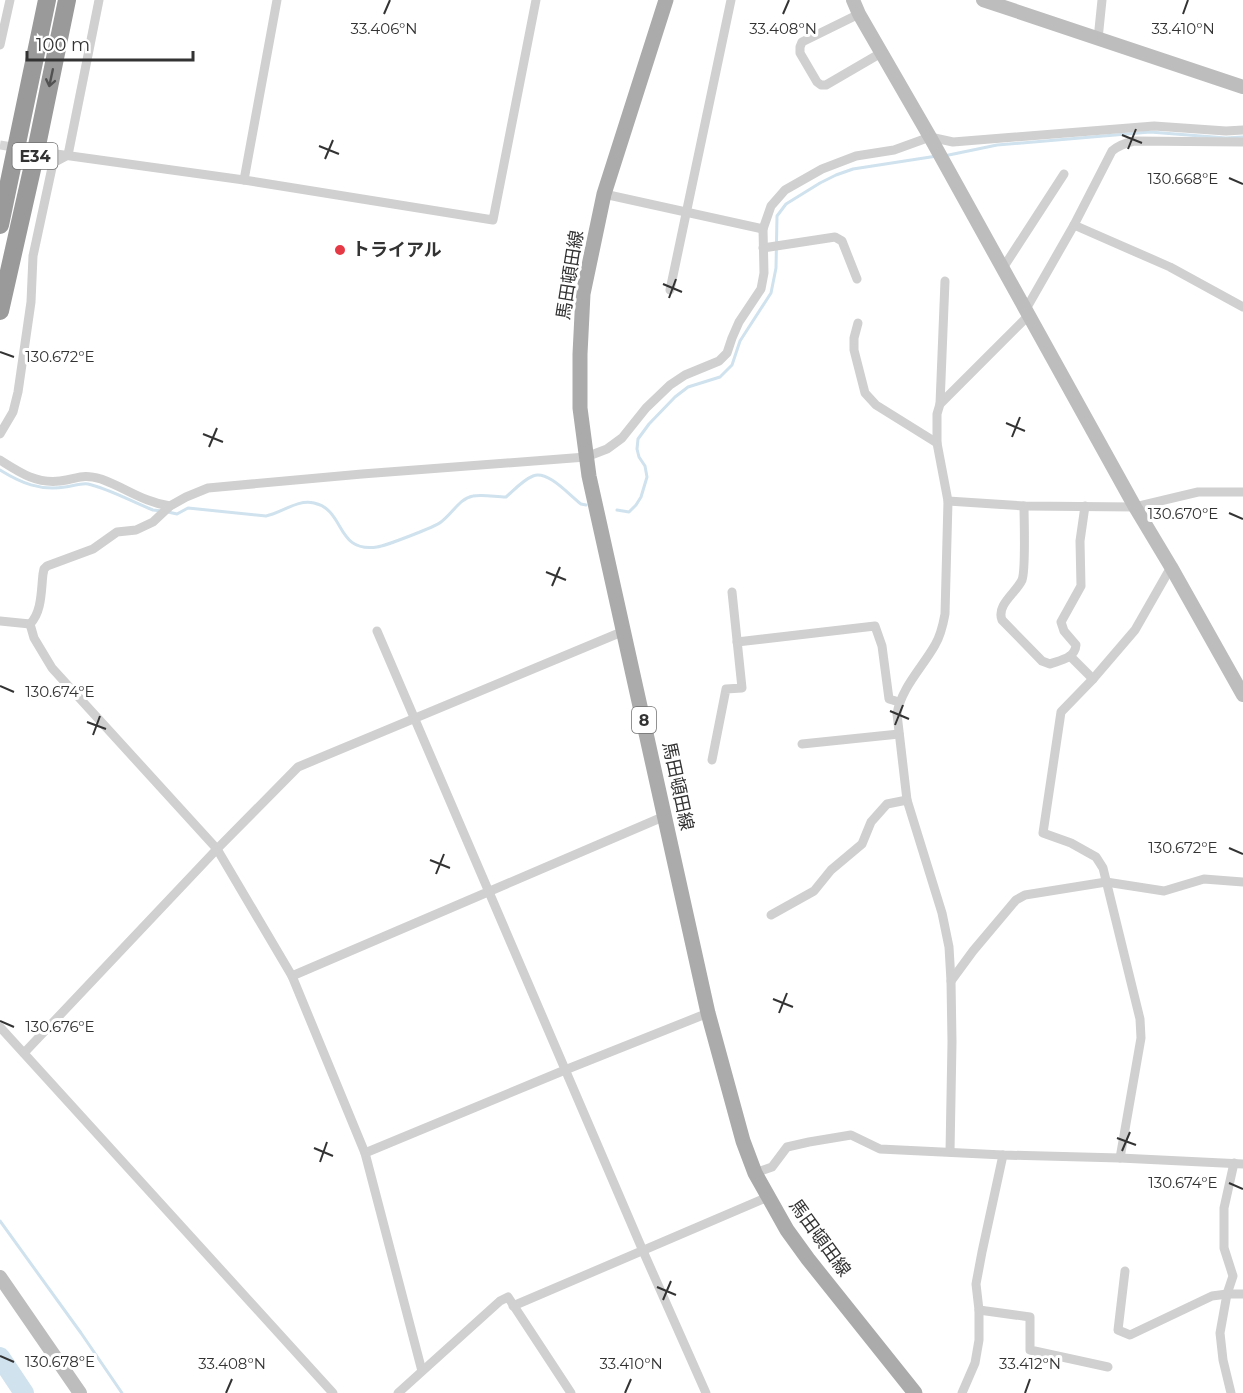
<svg xmlns="http://www.w3.org/2000/svg" width="1243" height="1393" font-family="Montserrat,'Noto Sans JP',sans-serif">
<style>
.lines{fill:none;stroke-linecap:round;stroke-linejoin:round}
.stream{stroke:#cfe2ee;stroke-width:3}
.river{stroke:#cfe2ee;stroke-width:20}
.street-tunnel{stroke:#d6d6d6;stroke-width:9;stroke-dasharray:9 4.5;stroke-linecap:butt}
.street{stroke:#d0d0d0;stroke-width:9}
.secondary{stroke:#bdbdbd;stroke-width:14}
.primary{stroke:#ababab;stroke-width:15}
.highway{stroke:#9a9a9a;stroke-width:18}
.oneway{stroke:#525252}
.ticks{fill:none;stroke:#333;stroke-width:2}
.poi-dot{fill:#e63946;stroke:#fff;stroke-width:2}
.labels{text-anchor:middle;dominant-baseline:central;stroke-width:6;stroke-linejoin:round;paint-order:stroke}
.shield{fill:#fff;stroke:#707070;stroke-width:1.5}
.shield-label{font-size:16px;font-weight:bold;fill:#333}
.poi-label{font-size:18px;font-weight:bold;fill:#333;stroke:#fff;text-anchor:start}
.street-label{font-size:18px;fill:#333;stroke:#fff}
.ticks-label{font-size:15px;text-anchor:middle;fill:#333;stroke:#fff;stroke-width:6;stroke-linejoin:round;paint-order:stroke}
</style>
<rect width="100%" height="100%" fill="#fff"/>
<g class="lines">
<g class="stream">
<path d="M 944,156 L 997,145 L 1150,132 L 1226,138 L 1243,137"/>
<path d="M 0,470 C 21,483 40,491 65,487 C 73,486 81,483 88,484 C 110,489 132,502 153,510 L 162,511"/>
<path d="M 617,510 L 629,512 L 636,505 L 641,497 L 647,477 L 645,466 L 639,457 L 637,449 L 638,439 L 649,424 L 675,397 L 688,387 L 720,377 L 732,365 L 740,341 L 771,293 L 776,268 L 777,216 L 786,204 L 820,183 L 836,175 L 853,169 L 937,156"/>
<path d="M 168,512 L 177,514 L 188,508 L 266,516 C 282,513 297,499 314,503 C 346,510 335,553 377,547 C 385,546 435,527 441,522 C 452,514 460,498 473,496 C 483,494 496,497 506,497 C 514,490 523,480 533,476 C 548,470 569,495 581,504 L 586,505"/>
<path d="M 0,1221 L 81,1333 L 122,1393"/>
</g>
<path class="river" d="M 0,1357 L 24,1393"/>
<path class="street-tunnel" d="M 0,145 L 39,151"/>
<g class="street">
<path d="M 859,14 L 802,42 L 800,47 L 800,53 L 817,82 L 821,85 L 826,85 L 881,53"/>
<path d="M 1098,39 L 1102,0"/>
<path d="M 0,45 L 10,0"/>
<path d="M 49,153 L 244,180 L 493,220 L 536,0"/>
<path d="M 68,155 L 99,0"/>
<path d="M 244,180 L 277,0"/>
<path d="M 604,194 L 763,229"/>
<path d="M 1074,225 L 1170,267 L 1243,307"/>
<path d="M 763,248 L 835,237 L 842,241 L 857,279"/>
<path d="M 1003,268 L 1064,174"/>
<path d="M 670,290 L 731,0"/>
<path d="M 1026,309 L 1074,225 L 1112,151 C 1119,145 1125,143 1134,141 L 1243,142"/>
<path d="M 858,323 L 854,338 L 854,350 L 865,393 L 876,405 L 937,443"/>
<path d="M 940,404 L 945,281"/>
<path d="M 0,434 L 13,412 L 18,392 L 31,302 L 33,256 L 53,163 L 68,155"/>
<path d="M 0,460 C 19,472 36,484 60,481 C 78,479 81,473 101,479 C 126,488 143,502 170,506"/>
<path d="M 948,501 L 1024,506 L 1135,507 L 1198,492 L 1243,492"/>
<path d="M 1024,506 C 1024,520 1026,570 1022,580 C 1016,593 996,605 1002,620 L 1042,661 L 1050,664 C 1061,660 1075,658 1076,645 L 1064,631 L 1061,622 L 1081,586 L 1080,541 L 1085,506"/>
<path d="M 0,621 L 30,624"/>
<path d="M 30,624 C 42,612 41,591 43,574 L 44,569 L 47,566 L 93,549 L 117,532 L 136,530 L 153,522 L 170,506 L 186,497 L 208,488 L 362,474 L 586,457 L 607,449 L 622,438 L 646,408 L 670,385 L 685,375 L 719,361 L 727,353 L 732,338 L 739,322 L 761,289 L 764,273 L 763,229 L 771,206 L 785,190 L 822,169 L 856,156 L 894,150 L 930,137 L 953,142 L 1154,126 L 1226,131 L 1243,130"/>
<path d="M 30,624 L 34,638 L 52,668 L 217,849 L 292,976 L 365,1153 L 422,1371"/>
<path d="M 377,631 L 643,1251 L 706,1393"/>
<path d="M 737,642 L 875,626 L 882,646 L 889,699 L 899,702"/>
<path d="M 1070,656 L 1093,679"/>
<path d="M 802,744 L 899,734"/>
<path d="M 712,760 L 726,689 L 742,688 L 732,592"/>
<path d="M 771,915 L 814,891 L 831,870 L 862,844 L 871,822 L 887,804 L 907,800"/>
<path d="M 292,976 L 665,816"/>
<path d="M 951,981 L 973,951 L 1016,900 L 1025,895 L 1106,882 L 1164,891 L 1204,879 L 1243,882"/>
<path d="M 0,1027 L 333,1393"/>
<path d="M 24,1053 L 217,849 L 298,767 L 624,631"/>
<path d="M 950,1152 L 952,1042 L 951,981 L 949,947 L 942,913 L 907,800 L 897,714 C 901,688 922,668 935,645 C 941,635 943,625 945,614 L 948,501 L 937,443 L 937,414 L 940,404 L 1029,315"/>
<path d="M 365,1153 L 565,1070 L 708,1013"/>
<path d="M 1120,1158 L 1141,1038 L 1140,1019 L 1103,868 L 1096,857 L 1071,843 L 1043,833 L 1061,712 L 1093,679 L 1135,630 L 1171,567"/>
<path d="M 755,1173 L 772,1167 L 787,1147 L 809,1142 L 851,1135 L 880,1149 L 1003,1155 L 1120,1158 L 1243,1164"/>
<path d="M 1125,1271 L 1118,1330 L 1130,1335 L 1212,1296 L 1227,1294 L 1243,1294"/>
<path d="M 513,1306 L 768,1197"/>
<path d="M 979,1310 L 1030,1317 L 1030,1350 L 1108,1367"/>
<path d="M 398,1393 L 500,1301 L 508,1297 L 571,1393"/>
<path d="M 962,1393 L 975,1363 L 979,1340 L 979,1310 L 976,1284 L 982,1252 L 1003,1155"/>
<path d="M 1231,1393 L 1223,1360 L 1220,1333 L 1227,1294 L 1233,1276 L 1224,1248 L 1224,1208 L 1234,1163"/>
</g>
<g class="secondary">
<path d="M 853,0 L 859,14 L 930,137 L 1135,507 L 1171,567 L 1243,695"/>
<path d="M 983,0 L 1243,87"/>
<path d="M 0,1277 L 80,1393"/>
</g>
<path class="primary" d="M 666,0 L 604,194 L 583,294 L 580,354 L 580,408 L 589,476 L 708,1013 L 743,1141 L 755,1173 L 787,1230 L 808,1259 L 915,1393"/>
<g class="highway">
<path d="M 0,225 L 47,0"/>
<path d="M 0,311 L 33,165 L 67,0"/>
</g>
</g>
<defs><path id="oneway-shaft" d="M-6 0H5M1.5-3L5.5 0L1.5 3" fill="none" stroke-width="1.6" stroke-linecap="round" stroke-linejoin="round" transform="scale(1.5)"/></defs>
<use class="oneway" href="#oneway-shaft" transform="translate(51 78) rotate(102)"/>
<path class="ticks" d="M 384,14 L 390,0M 783,14 L 789,0M 1183,14 L 1188,0M 1122,135 L 1142,143M 319,146 L 339,154M 1128,149 L 1136,129M 325,159 L 333,140M 1229,178 L 1243,184M 663,284 L 682,292M 669,298 L 676,279M 0,352 L 14,357M 1006,423 L 1025,431M 203,434 L 223,442M 1012,437 L 1020,417M 209,447 L 217,428M 1229,513 L 1243,519M 546,572 L 566,580M 552,586 L 560,567M 0,686 L 14,692M 890,711 L 909,719M 87,722 L 106,729M 895,725 L 903,705M 93,735 L 100,716M 1229,848 L 1243,854M 430,860 L 450,868M 436,874 L 444,854M 773,999 L 793,1007M 779,1013 L 787,993M 0,1021 L 14,1027M 1117,1138 L 1136,1145M 314,1148 L 333,1156M 1122,1151 L 1130,1132M 320,1162 L 327,1142M 1229,1183 L 1243,1189M 657,1287 L 676,1295M 663,1300 L 671,1281M 0,1356 L 14,1362M 226,1393 L 232,1379M 625,1393 L 631,1379M 1025,1393 L 1030,1379"/>
<circle class="poi-dot" cx="340" cy="250" r="6"/>
<g class="labels">
<g class="shield">
<rect x="12.5" y="143" width="45" height="26" rx="4.5"/>
<rect x="632" y="707" width="24" height="26" rx="4.5"/>
</g>
<g class="shield-label">
<text x="35" y="156">E34</text>
<text x="644" y="720">8</text>
</g>
<g class="poi-label">
<text x="352" y="250">トライアル</text>
</g>
<g class="street-label">
<text transform="translate(570 275) rotate(-81)">馬田頓田線</text>
<text transform="translate(678 786) rotate(78)">馬田頓田線</text>
<text transform="translate(820 1238) rotate(54)">馬田頓田線</text>
</g>
</g>
<g class="ticks-label">
<text x="384" y="34">33.406°N</text>
<text x="783" y="34">33.408°N</text>
<text x="1183" y="34">33.410°N</text>
<text x="1183" y="184">130.668°E</text>
<text x="60" y="362">130.672°E</text>
<text x="1183" y="519">130.670°E</text>
<text x="60" y="697">130.674°E</text>
<text x="1183" y="853">130.672°E</text>
<text x="60" y="1032">130.676°E</text>
<text x="1183" y="1188">130.674°E</text>
<text x="60" y="1367">130.678°E</text>
<text x="232" y="1369">33.408°N</text>
<text x="631" y="1369">33.410°N</text>
<text x="1030" y="1369">33.412°N</text>
</g>
<path d="M27 51v9h166v-9" fill="none" stroke="#333333" stroke-width="3"/>
<text x="36" y="51" font-size="18" fill="#333333" stroke="#ffffff" stroke-width="4.5" paint-order="stroke">100 m</text>
</svg>
